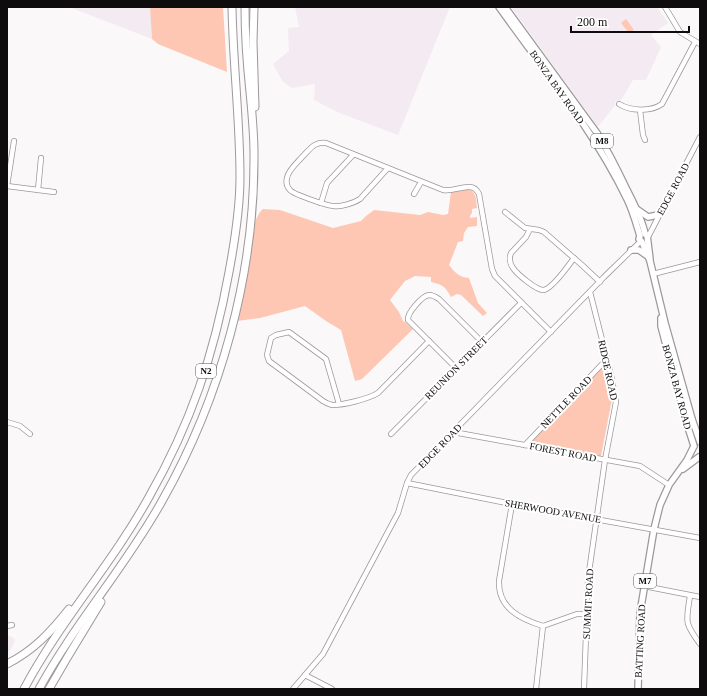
<svg xmlns="http://www.w3.org/2000/svg" width="707" height="696" font-family="Georgia,serif">
<style>
.built{fill:#f4eaf1}
.green{fill:#fec7b3}
.lines{fill:none;stroke-linecap:round;stroke-linejoin:round}
.minor-casing{stroke:#9c989b;stroke-width:6}
.major-casing{stroke:#9c989b;stroke-width:8}
.highway-casing{stroke:#9c989b;stroke-width:9}
.minor{stroke:#fff;stroke-width:4.5}
.major{stroke:#fff;stroke-width:5.5}
.highway{stroke:#fff;stroke-width:7}
.labels{text-anchor:middle;dominant-baseline:central;stroke-width:4;stroke-linejoin:round;paint-order:stroke}
.shield{fill:#fff;stroke:#565556;stroke-width:1}
.shield-label{font-size:9px;font-weight:bold;fill:#0e0c0d}
.street-label{font-size:10px;fill:#0e0c0d;stroke:#fff}
</style>
<rect width="100%" height="100%" fill="#fbf8fa"/>
<g class="built">
<path d="M 69,7 L 150,7 L 152,39 Z"/>
<path d="M 295,7 L 450,7 L 398,135 L 337,112 L 314,100 L 315,84 L 292,88 L 283,82 L 273,64 L 289,51 L 288,28 L 299,27 Z"/>
<path d="M 511,7 L 657,7 L 668,23 L 651,35 L 661,47 L 646,80 L 633,80 L 621,100 L 618,100 L 615,102 L 615,105 L 598,127 Z"/>
<path d="M 7,635 L 14,638 L 15,641 L 11,649 L 7,653 Z"/>
</g>
<g class="green">
<path d="M 150,7 L 223,7 L 227,72 L 158,44 L 152,39 Z"/>
<path d="M 626,19 L 634,30 L 629,33 L 621,23 Z"/>
<path d="M 468,189 C 477,192 476,200 477,208 L 472,209 L 472,213 L 470,216 L 470,218 L 477,217 L 477,226 L 468,227 L 464,233 L 463,241 L 458,242 L 449,265 C 455,273 459,277 469,278 L 478,303 L 487,313 L 483,316 L 461,295 L 457,294 L 451,297 C 445,286 443,285 431,282 L 431,277 L 415,276 L 405,281 L 390,300 L 399,312 L 403,321 L 405,322 L 413,329 L 362,379 L 355,381 L 341,330 L 326,321 L 305,306 L 260,318 L 237,321 C 239,309 243,298 245,285 C 249,267 249,220 263,209 L 280,210 L 333,228 L 361,221 L 366,216 L 374,210 L 420,215 L 428,212 L 443,215 L 448,214 L 451,192 Z"/>
<path d="M 603,367 L 604,367 L 611,388 L 612,399 L 601,456 L 533,444 L 532,441 L 534,438 Z"/>
</g>
<g class="lines">
<g class="minor-casing">
<g id="minor">
<path d="M 665,7 L 680,32 L 700,44"/>
<path d="M 619,104 C 630,111 651,112 662,104 L 695,42"/>
<path d="M 640,110 L 643,135 L 645,140"/>
<path d="M 388,168 L 360,199 C 354,203 341,207 334,206 C 327,206 293,194 290,190 C 287,187 286,182 287,178 C 288,170 298,162 303,156 C 310,149 315,141 326,143 L 443,190 C 455,193 472,179 479,194 L 492,269 L 495,276 L 551,332"/>
<path d="M 7,186 L 54,192"/>
<path d="M 7,186 L 14,141"/>
<path d="M 38,190 L 41,158"/>
<path d="M 414,194 L 421,182"/>
<path d="M 321,203 L 327,183 L 353,155"/>
<path d="M 505,212 L 525,228 L 539,230 L 544,232 L 583,266 L 600,282"/>
<path d="M 530,229 L 526,237 L 511,253 C 509,258 510,264 513,268 C 517,274 537,291 544,290 C 552,288 569,265 574,258"/>
<path d="M 648,237 L 700,137"/>
<path d="M 653,274 L 700,262"/>
<path d="M 456,368 L 408,320 C 407,313 422,296 429,295 C 433,295 436,297 439,299 L 482,342"/>
<path d="M 339,404 L 326,359 L 289,332 L 276,335 L 271,338 L 267,355 L 269,361 L 323,401 C 326,403 328,404 332,405 C 344,405 368,399 378,393 L 429,341"/>
<path d="M 7,422 L 20,426 L 30,434"/>
<path d="M 453,432 L 640,466 L 669,485"/>
<path d="M 391,434 L 521,303"/>
<path d="M 525,445 L 606,360"/>
<path d="M 407,483 L 512,504 L 700,538"/>
<path d="M 512,504 L 499,581 C 498,608 520,619 543,626 L 577,614 L 586,614"/>
<path d="M 644,586 L 700,597"/>
<path d="M 690,596 C 686,622 684,622 700,644"/>
<path d="M 7,626 L 12,625"/>
<path d="M 305,675 L 332,689"/>
<path d="M 293,689 L 323,654 L 398,513 L 407,483 L 411,475 L 604,277 L 641,241"/>
<path d="M 536,689 L 543,626"/>
<path d="M 584,689 L 588,579 L 605,460 L 616,402 L 611,375 L 590,292"/>
</g>
</g>
<g class="major-casing">
<g id="major">
<path d="M 499,7 C 543,69 593,129 627,199 C 633,211 636,223 640,236 L 639,239 L 642,242 L 650,261 L 665,323 L 692,419 L 700,442"/>
<path d="M 505,7 L 597,133 C 608,151 617,169 626,188 C 633,202 642,218 645,234 L 647,235 L 650,259"/>
<path d="M 638,210 L 648,217 L 658,215"/>
<path d="M 631,250 L 639,250 L 646,255"/>
<path d="M 661,318 L 661,326 L 686,421 L 694,446"/>
<path d="M 683,469 L 699,457"/>
<path d="M 638,689 L 640,613 L 654,529 L 660,505 L 669,485 L 687,460 L 693,448"/>
</g>
</g>
<g class="highway-casing">
<g id="highway">
<path d="M 254,7 L 253,42 L 255,107"/>
<path d="M 7,664 C 33,651 51,632 69,609"/>
<path d="M 24,689 C 60,621 112,564 149,497 C 191,423 214,355 229,272 C 235,240 240,209 240,177 C 240,120 233,64 232,7"/>
<path d="M 39,689 C 75,623 126,566 162,501 C 221,397 255,274 254,154 C 254,133 252,113 250,92 C 247,64 245,35 245,7"/>
<path d="M 49,689 L 67,658 L 101,602"/>
</g>
</g>
<use href="#minor" class="minor"/>
<use href="#major" class="major"/>
<use href="#highway" class="highway"/>
</g>
<g class="labels">
<g class="shield">
<rect x="591" y="134" width="22" height="14" rx="3"/>
<rect x="196" y="364" width="20" height="14" rx="3"/>
<rect x="634" y="574" width="22" height="14" rx="3"/>
</g>
<g class="shield-label">
<text x="602" y="141">M8</text>
<text x="206" y="371">N2</text>
<text x="645" y="581">M7</text>
</g>
<g class="street-label">
<text transform="translate(557 87) rotate(55)">BONZA BAY ROAD</text>
<text transform="translate(673 189) rotate(-62)">EDGE ROAD</text>
<text transform="translate(456 368) rotate(-45)">REUNION STREET</text>
<text transform="translate(608 370) rotate(78)">RIDGE ROAD</text>
<text transform="translate(677 387) rotate(75)">BONZA BAY ROAD</text>
<text transform="translate(566 402) rotate(-46)">NETTLE ROAD</text>
<text transform="translate(440 446) rotate(-46)">EDGE ROAD</text>
<text transform="translate(563 452) rotate(11)">FOREST ROAD</text>
<text transform="translate(553 511) rotate(10)">SHERWOOD AVENUE</text>
<text transform="translate(588 604) rotate(-87)">SUMMIT ROAD</text>
<text transform="translate(640 641) rotate(-87)">BATTING ROAD</text>
</g>
</g>
<rect width="707" height="696" fill="none" stroke="#0e0c0d" stroke-width="16"/>
<path d="M571 26v6h118v-6" fill="none" stroke="#0e0c0d" stroke-width="2"/>
<text x="577" y="26" font-size="12" fill="#0e0c0d" stroke="#ffffff" stroke-width="3" paint-order="stroke">200 m</text>
</svg>
